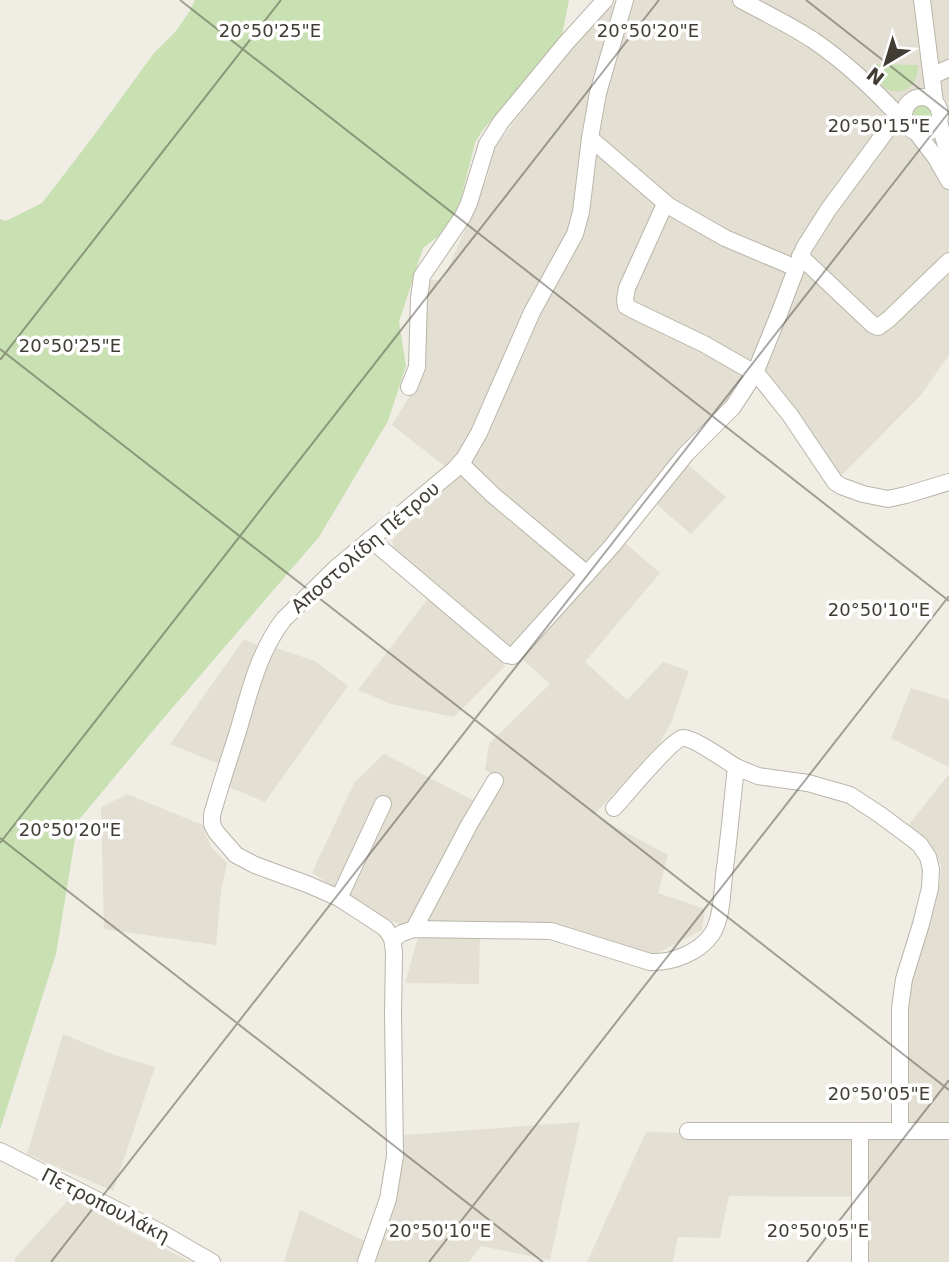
<svg xmlns="http://www.w3.org/2000/svg" width="949" height="1262" font-family="'DejaVu Sans',sans-serif">
<style>
.residential{fill:#e3dfd3}
.green{fill:#c9e0b2}
.lines{fill:none;stroke-linecap:round;stroke-linejoin:round}
.minor-casing{stroke:#bab5a9;stroke-width:18}
.minor{stroke:#fff;stroke-width:16}
.ticks{fill:none;stroke:#413d35;stroke-width:2;stroke-opacity:0.45}
.labels{text-anchor:middle;dominant-baseline:central;stroke-width:7;stroke-linejoin:round;paint-order:stroke}
.street-label{font-size:19px;fill:#413d35;stroke:#fff}
.ticks-label{font-size:18px;text-anchor:middle;fill:#413d35;stroke:#fff;stroke-width:7;stroke-linejoin:round;paint-order:stroke}
</style>
<rect width="100%" height="100%" fill="#f0ede5"/>
<g class="residential">
<path d="M 632,0 L 949,0 L 949,355 L 921,395 L 839,478 L 753,359 L 742,383 L 728,406 L 679,457 L 726,497 L 691,534 L 648,497 L 615,534 L 660,573 L 585,662 L 627,700 L 663,662 L 689,671 L 671,723 L 659,744 L 594,815 L 668,855 L 658,893 L 705,909 L 702,930 L 652,956 L 480,925 L 479,984 L 405,983 L 422,924 L 402,925 L 375,914 L 312,873 L 354,783 L 384,754 L 488,808 L 503,780 L 485,770 L 489,744 L 550,684 L 511,649 L 500,660 L 505,666 L 454,717 L 391,704 L 358,690 L 436,588 L 394,550 L 392,540 L 468,464 L 447,468 L 392,425 L 409,397 L 420,371 L 426,280 L 443,280 L 476,205 L 488,175 L 497,138 L 502,138 L 566,54 L 609,3 L 628,16 Z"/>
<path d="M 244,639 L 258,645 L 219,764 L 170,744 Z"/>
<path d="M 270,646 L 315,661 L 348,686 L 265,802 L 226,786 Z"/>
<path d="M 911,688 L 949,700 L 949,767 L 891,738 Z"/>
<path d="M 949,774 L 949,1262 L 868,1262 L 869,1197 L 729,1196 L 720,1238 L 678,1237 L 673,1262 L 587,1262 L 646,1132 L 908,1138 L 907,1092 L 908,1000 L 913,975 L 934,909 L 940,881 L 941,865 L 935,853 L 926,842 L 907,827 Z"/>
<path d="M 127,794 L 205,826 L 205,833 L 211,847 L 227,863 L 221,891 L 216,945 L 104,929 L 101,807 Z"/>
<path d="M 63,1034 L 114,1055 L 155,1067 L 113,1191 L 27,1154 Z"/>
<path d="M 580,1122 L 550,1260 L 481,1246 L 469,1262 L 284,1262 L 300,1210 L 380,1248 L 390,1220 L 399,1184 L 403,1135 Z"/>
<path d="M 70,1198 L 122,1227 L 191,1262 L 16,1262 L 14,1259 Z"/>
</g>
<g class="green">
<path d="M 195,0 L 569,0 L 561,40 L 482,131 L 475,143 L 457,214 L 449,228 L 423,248 L 399,322 L 406,366 L 388,421 L 319,537 L 156,727 L 78,821 L 56,954 L 0,1130 L 0,219 L 6,221 L 42,203 L 92,138 L 154,53 L 176,31 L 189,12 Z"/>
<path d="M 874,64 L 918,65 C 918,102 875,99 874,64 Z"/>
<circle cx="921" cy="115" r="13"/>
</g>
<g class="lines">
<g class="minor-casing">
<g id="minor">
<path d="M 741,0 C 765,13 790,25 813,40 C 845,62 877,92 903,121"/>
<path d="M 922,0 L 935,103"/>
<path d="M 932,76 L 949,68"/>
<circle cx="922" cy="115" r="18"/>
<path d="M 939,122 L 949,156"/>
<path d="M 917,133 L 936,158 L 949,181"/>
<path d="M 590,138 L 669,206 L 725,238 L 796,268"/>
<path d="M 665,204 L 627,288 L 625,299 L 626,306 L 633,310 L 704,344 L 758,375 L 790,415 L 835,482 L 841,486 L 863,494 L 888,499 L 906,495 L 949,482"/>
<path d="M 800,256 L 873,325 L 878,327 L 889,319 L 949,261"/>
<path d="M 409,387 L 417,367 L 419,298 L 422,276 L 463,216 L 469,203 L 487,144 L 501,122 L 566,43 L 605,0"/>
<path d="M 460,463 L 493,495 L 587,574"/>
<path d="M 370,539 L 507,655 L 513,656 L 612,546 L 686,454 L 733,407 L 755,373 L 779,314 L 804,248 L 828,210 L 898,115"/>
<path d="M 614,808 C 625,796 672,739 683,738 C 693,737 726,761 736,767"/>
<path d="M 339,898 L 383,804"/>
<path d="M 414,929 L 469,825 L 495,781"/>
<path d="M 393,939 L 402,933 L 414,929 L 551,931 L 650,962 C 672,963 699,953 712,934 C 722,918 722,894 724,875 C 729,839 732,803 736,767 L 758,776 L 808,783 L 850,795 L 879,814 L 914,840 L 920,845 L 928,857 L 931,869 L 930,888 L 921,924 L 904,979 L 900,1008 L 900,1131"/>
<path d="M 688,1131 L 949,1131"/>
<path d="M 860,1131 L 860,1262"/>
<path d="M 0,1151 L 160,1232 L 212,1262"/>
<path d="M 366,1262 L 388,1199 L 395,1156 L 393,1014 L 394,952 L 392,938 L 385,928 L 339,898 L 307,884 L 255,865 L 236,855 L 216,832 L 212,824 L 212,815 C 220,786 230,757 239,728 C 250,690 259,651 284,619 L 336,568 L 454,470 L 464,459 L 479,433 L 532,312 L 575,234 L 581,212 L 590,138 L 598,93 L 625,0"/>
</g>
</g>
<use href="#minor" class="minor"/>
</g>
<path class="ticks" d="M 180,0 L 949,601M 806,0 L 949,112M 0,349 L 949,1090M 0,360 L 281,0M 0,838 L 543,1262M 0,843 L 659,0M 51,1262 L 949,112M 429,1262 L 949,596M 807,1262 L 949,1080"/>
<g class="labels">
<g class="street-label">
<text transform="translate(365 547) rotate(-41)">Αποστολίδη Πέτρου</text>
<text transform="translate(106 1205) rotate(27)">Πετροπουλάκη</text>
</g>
</g>
<g class="ticks-label">
<text x="270" y="37">20°50'25"E</text>
<text x="648" y="37">20°50'20"E</text>
<text x="879" y="132">20°50'15"E</text>
<text x="70" y="352">20°50'25"E</text>
<text x="879" y="616">20°50'10"E</text>
<text x="70" y="836">20°50'20"E</text>
<text x="879" y="1100">20°50'05"E</text>
<text x="440" y="1237">20°50'10"E</text>
<text x="818" y="1237">20°50'05"E</text>
</g>
<g transform="translate(886 63) rotate(218)" stroke="#ffffff" stroke-width="5" paint-order="stroke">
<path d="M0-5L12 26L0 18L-12 26Z" fill="#413d35"/>
<text y="-10" font-size="19" font-weight="bold" text-anchor="middle" fill="#413d35">N</text>
</g>
</svg>
